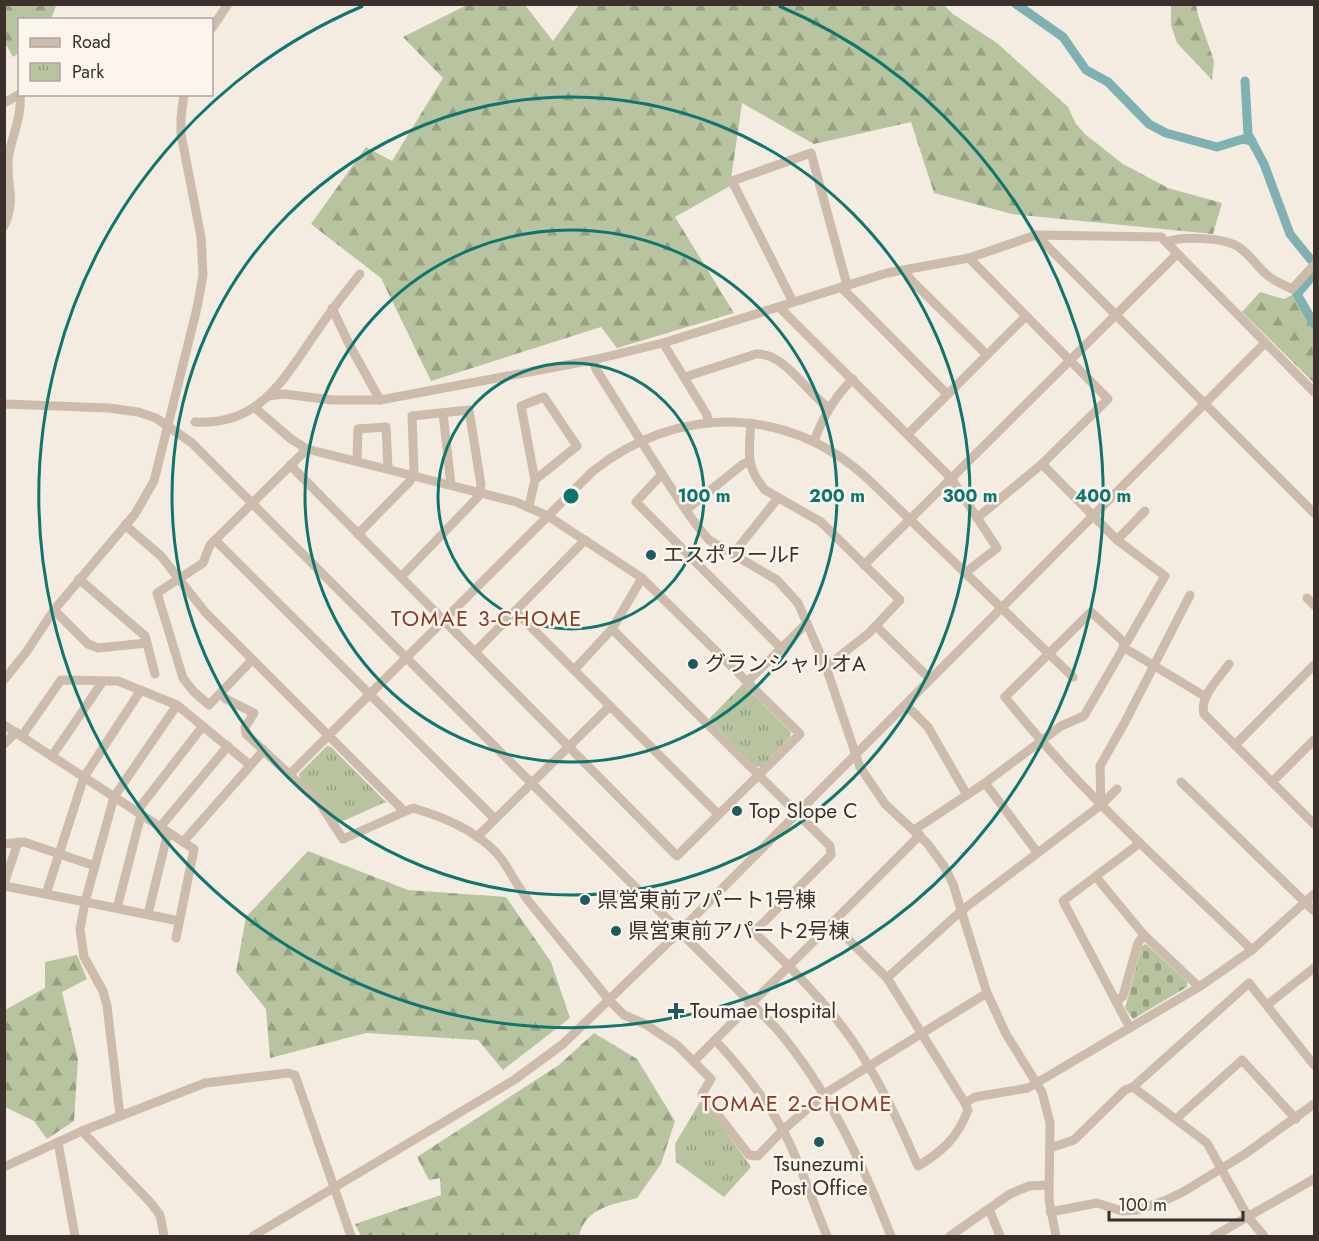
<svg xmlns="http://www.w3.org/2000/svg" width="1319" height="1241" font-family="Jost,'Noto Sans JP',sans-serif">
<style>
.forest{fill:url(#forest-firs)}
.cemetery{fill:url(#cemetery-stones)}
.park{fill:url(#park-tufts)}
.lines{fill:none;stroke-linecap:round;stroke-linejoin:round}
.canal{stroke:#7fb0b2;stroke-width:9}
.minor{stroke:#cdbbac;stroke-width:9}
.ring{fill:none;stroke:#0f766e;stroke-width:3}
.poi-dot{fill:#1f5a5e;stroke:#fbf5ee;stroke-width:2}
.labels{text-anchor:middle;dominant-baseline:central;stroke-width:5;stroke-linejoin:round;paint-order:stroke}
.poi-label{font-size:21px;fill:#3b302b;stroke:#fbf5ee;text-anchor:start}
.neighbourhood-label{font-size:22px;letter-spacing:1.5px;fill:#8c3b22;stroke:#fbf5ee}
.centre{fill:#0f766e;stroke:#fbf5ee;stroke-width:3}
.ring-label{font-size:18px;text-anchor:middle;font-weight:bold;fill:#0f766e;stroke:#fbf5ee;stroke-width:5;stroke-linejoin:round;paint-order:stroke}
</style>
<defs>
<pattern id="forest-firs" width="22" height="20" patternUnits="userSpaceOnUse" patternTransform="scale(1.5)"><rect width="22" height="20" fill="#b8c4a0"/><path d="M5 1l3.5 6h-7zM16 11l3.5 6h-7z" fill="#97a083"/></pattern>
<pattern id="cemetery-stones" width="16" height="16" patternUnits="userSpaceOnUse" patternTransform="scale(1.5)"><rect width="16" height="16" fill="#b8c4a0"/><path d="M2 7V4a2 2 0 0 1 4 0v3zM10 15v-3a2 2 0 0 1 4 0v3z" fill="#97a083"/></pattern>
<pattern id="park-tufts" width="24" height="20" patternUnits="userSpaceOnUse" patternTransform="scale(1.5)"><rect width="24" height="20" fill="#b8c4a0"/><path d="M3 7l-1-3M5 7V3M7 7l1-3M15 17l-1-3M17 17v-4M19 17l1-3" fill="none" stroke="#97a083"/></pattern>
</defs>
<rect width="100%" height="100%" fill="#f4ebe1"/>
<g class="forest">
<path d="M 5,4 L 56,6 L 51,19 L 20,20 L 19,53 L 13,57 L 5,43 Z"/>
<path d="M 469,4 L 525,5 L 553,41 L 579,5 L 944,5 L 953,14 L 997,43 L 1068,107 L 1076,124 L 1086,135 L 1123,164 L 1168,188 L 1222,203 L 1213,234 L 1012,214 L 934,193 L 911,122 L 814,144 L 742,103 L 730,186 L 675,217 L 734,313 L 617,348 L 601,327 L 431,381 L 381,278 L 311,224 L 366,147 L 392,161 L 443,78 L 403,37 Z"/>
<path d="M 1171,5 L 1196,5 L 1198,15 L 1214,61 L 1212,80 L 1177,43 L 1171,25 Z"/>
<path d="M 1260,292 L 1284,299 L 1294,294 L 1314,328 L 1314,383 L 1242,312 Z"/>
<path d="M 308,851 L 408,890 L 506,897 L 551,962 L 570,1018 L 503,1070 L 478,1040 L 366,1033 L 270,1058 L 266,1009 L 236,972 L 246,917 Z"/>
<path d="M 77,955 L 87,979 L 62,992 L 78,1059 L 74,1121 L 47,1139 L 34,1121 L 5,1107 L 5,1010 L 45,988 L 45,962 Z"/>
<path d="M 594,1033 L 637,1059 L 675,1121 L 661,1164 L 637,1198 C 612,1205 586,1207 579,1236 L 361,1236 L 355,1224 L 441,1195 L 440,1178 L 429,1180 L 417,1157 L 559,1065 Z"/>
</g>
<path class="cemetery" d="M 1146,944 L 1187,982 L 1187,987 L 1133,1019 L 1125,1008 L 1142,946 Z"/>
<g class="park">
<path d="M 743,684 L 791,732 L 790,737 L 761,767 L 755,766 L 709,719 Z"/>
<path d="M 327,746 L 331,747 L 386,802 L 336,824 L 300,779 L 299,774 Z"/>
<path d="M 700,1102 L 705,1103 L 751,1167 L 724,1197 L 676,1162 L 675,1144 Z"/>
</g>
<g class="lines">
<g class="canal">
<path d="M 1016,4 L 1063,37 L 1086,70 L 1108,82 L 1149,124 L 1166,133 L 1217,147 L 1243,139 L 1252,141"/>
<path d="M 1245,81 L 1248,134 L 1264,164 L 1290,234 L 1311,260"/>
<path d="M 1314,274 L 1297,294 L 1314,324"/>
</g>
<g class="minor">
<path d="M 212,28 L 228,4"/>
<path d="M 4,103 L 20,94"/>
<path d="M 4,226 C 18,197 4,181 9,154 C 13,133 22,116 20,94"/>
<path d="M 1036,235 L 1314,513"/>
<path d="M 1166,242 C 1183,236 1225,237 1240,248 C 1250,255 1258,267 1267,275 C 1274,281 1284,285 1292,289 L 1314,265"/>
<path d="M 969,258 L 1108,399 L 1042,464 L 977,518"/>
<path d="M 906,271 L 910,279 L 987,355"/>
<path d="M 841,287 L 947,394"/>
<path d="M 793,302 L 732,181 L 811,153 L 847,285"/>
<path d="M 779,307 L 951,478 L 997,548 L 965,573"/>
<path d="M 332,308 L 349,344 L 380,400"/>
<path d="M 663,343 L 707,415 L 708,423"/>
<path d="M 593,360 L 596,369 C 619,406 642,443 666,480 C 680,501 692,522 709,540 L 777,580 L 798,603 L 826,667 L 860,767 L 885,804 L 927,843 L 944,866 L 953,884 L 987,993 L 1006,1034 L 1042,1092 L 1050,1123 L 1049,1200 L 1056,1236"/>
<path d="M 685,377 L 756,354 C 784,352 807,393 829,408"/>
<path d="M 268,396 L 284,394 L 332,400 L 380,400 L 593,360 L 663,343 L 887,273 L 969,258 L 1036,235 L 1161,237 L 1314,392"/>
<path d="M 4,404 L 109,408 L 138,412 L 156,418 L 192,443 L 776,1028 C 828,1089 862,1162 891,1236"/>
<path d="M 255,408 L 291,439 L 307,449 L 516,502 L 548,516 L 642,578 L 800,734 L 677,856 L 290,465"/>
<path d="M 443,413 L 451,485"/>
<path d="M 195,422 C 259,426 283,380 315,334 C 329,313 344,294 360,274"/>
<path d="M 751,423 C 749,451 745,467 765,490 L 821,522 L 900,600 L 869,633 L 826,667"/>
<path d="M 908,434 L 1025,317"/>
<path d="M 814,441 C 823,417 834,397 853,379"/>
<path d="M 357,461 L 358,429 L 386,427 L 388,468"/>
<path d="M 662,474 L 636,502 L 781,648"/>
<path d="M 529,506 L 535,480 L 577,446 L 544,397 L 521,406 L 535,480"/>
<path d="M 686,510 L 743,464 L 749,462"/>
<path d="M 125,525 L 161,556 L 205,612 L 404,811"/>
<path d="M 358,534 L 410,481 L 414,469 L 412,416 L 469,410 L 481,485 L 478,497 L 401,577"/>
<path d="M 215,540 L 495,819"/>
<path d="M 1117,540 L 1145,511"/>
<path d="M 733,554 L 778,498"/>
<path d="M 864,565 L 1177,254"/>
<path d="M 79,579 L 145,636 L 155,674"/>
<path d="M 1307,598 L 1314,605"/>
<path d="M 54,610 L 88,644 L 98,648 L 147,643"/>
<path d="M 515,611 L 718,814"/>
<path d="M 876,626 L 930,679"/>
<path d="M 612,629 L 830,846 L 831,855 L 754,932 C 788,965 822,998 850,1037 C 878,1077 899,1122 918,1166 C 942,1152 958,1137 968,1110 L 965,1103 L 887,978 L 832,923"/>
<path d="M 1125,643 L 1091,612 L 1005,697 C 1078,790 1167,868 1252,950"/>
<path d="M 1123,647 L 1206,697"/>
<path d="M 475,652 L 585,540"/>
<path d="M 252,660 L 209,705 L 194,692 L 183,678 L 157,593 L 203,563 L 210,545 L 307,449"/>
<path d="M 1229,664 C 1220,677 1199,697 1204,714 L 1314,824"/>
<path d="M 574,670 L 612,629 L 642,578"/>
<path d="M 4,680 L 27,651 L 54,610 L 135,514 L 154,481 L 197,308 L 203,275 L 201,237 L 181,134 L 181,118 L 184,94"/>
<path d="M 748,681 L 807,623"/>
<path d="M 141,690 L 84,777 L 46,894 L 179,921"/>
<path d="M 221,694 L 226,699 L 254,713 L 245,727 L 246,734 L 319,802 L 343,839 L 413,808 C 444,817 483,833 503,861 C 512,875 520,890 530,903 C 556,935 583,967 609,1000 L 624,1015 L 645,1024 L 677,1045 L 711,1079 L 702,1094 L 749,1155 L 758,1156 L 782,1131 L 824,1094 L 987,993"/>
<path d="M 906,705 L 928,727 L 967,795"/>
<path d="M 4,725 L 194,849 L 176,938"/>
<path d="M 22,736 L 61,680 L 118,681 L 177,705 L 250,765"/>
<path d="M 4,744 L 16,732"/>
<path d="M 1235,745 L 1314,665"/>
<path d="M 52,756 L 103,681"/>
<path d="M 290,774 L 593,471 C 678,404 788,405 868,479 L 1073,677"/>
<path d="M 1181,782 L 1314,911"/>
<path d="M 1272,782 L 1314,740"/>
<path d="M 985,783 L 1037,852"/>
<path d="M 1101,805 L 1100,766 L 1125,722 L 1190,595"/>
<path d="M 137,811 L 203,726"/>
<path d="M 160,827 L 228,746"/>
<path d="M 914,830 L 985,783 L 1061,726 L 1084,716 L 1165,576 L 1117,540 L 1042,464"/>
<path d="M 477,837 L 610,706"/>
<path d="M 183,842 L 264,750"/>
<path d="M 4,844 L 24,842 L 95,866"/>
<path d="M 1096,877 L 1144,935 L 1199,987"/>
<path d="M 4,884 L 18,842"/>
<path d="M 4,886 L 46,894"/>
<path d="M 117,908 L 141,815"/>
<path d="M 148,914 L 168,832"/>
<path d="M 887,978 L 961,911 L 1101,805 L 1117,789"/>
<path d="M 1116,1002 L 1123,996 L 1138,943 L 1144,935"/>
<path d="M 1267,1005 L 1314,968"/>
<path d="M 1130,1028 L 1063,901 L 1140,843"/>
<path d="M 715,1040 C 744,1071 770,1104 789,1142 C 803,1172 814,1205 827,1236"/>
<path d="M 694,1061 L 920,835"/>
<path d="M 965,1103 L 975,1097 L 1028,1088 L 1199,987 L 1252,950 L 1314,894"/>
<path d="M 120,1115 L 107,1006 L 103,991 L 84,957 L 80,929 L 85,902 L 114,797 L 177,705"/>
<path d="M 1176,1119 L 1242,1060 L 1296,1119"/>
<path d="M 82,1131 L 150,1202 L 160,1215 L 164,1236"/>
<path d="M 58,1142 L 75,1236"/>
<path d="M 1050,1148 L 1074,1140 L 1125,1090 L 1133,1087"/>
<path d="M 4,1167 L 82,1131 L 205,1083 L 288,1073 L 295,1075 L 351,1236"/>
<path d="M 989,1209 L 1000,1236"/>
<path d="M 1050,1212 L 1097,1203 L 1122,1211 L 1137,1210 L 1164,1201 L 1183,1192 L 1245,1154 L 1314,1104"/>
<path d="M 253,1236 L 514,1080 L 563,1044 L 680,931 L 1265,343"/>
<path d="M 950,1236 L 1010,1194 L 1029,1186 L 1048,1185"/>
<path d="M 1214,1236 L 1314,1179"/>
<path d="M 1264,1236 L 1248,1217 L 1207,1143 L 1133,1087 L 1249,983 L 1314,1065"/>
</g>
</g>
<g class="ring">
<circle cx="571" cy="496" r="133"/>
<circle cx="571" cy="496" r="266"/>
<circle cx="571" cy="496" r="399"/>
<path d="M779 6A532 532 0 1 1 363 6"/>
</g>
<g class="poi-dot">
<circle cx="651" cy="555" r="6"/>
<circle cx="693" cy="664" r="6"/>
<circle cx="737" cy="811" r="6"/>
<circle cx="585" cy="900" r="6"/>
<circle cx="616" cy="931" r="6"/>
<path d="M673 1002h6v6h6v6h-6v6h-6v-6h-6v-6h6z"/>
<circle cx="819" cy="1142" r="6"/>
</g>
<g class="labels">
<g class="poi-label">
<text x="663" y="555">エスポワールF</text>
<text x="705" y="664">グランシャリオA</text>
<text x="749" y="811">Top Slope C</text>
<text x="597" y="900">県営東前アパート1号棟</text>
<text x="628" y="931">県営東前アパート2号棟</text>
<text x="690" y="1011">Toumae Hospital</text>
<text x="819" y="1164" text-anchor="middle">Tsunezumi<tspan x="819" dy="24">Post Office</tspan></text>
</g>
<g class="neighbourhood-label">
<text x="487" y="618">TOMAE 3-CHOME</text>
<text x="797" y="1103">TOMAE 2-CHOME</text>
</g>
</g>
<circle cx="571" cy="496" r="9" class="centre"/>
<g class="ring-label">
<text x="704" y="502">100 m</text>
<text x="837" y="502">200 m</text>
<text x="970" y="502">300 m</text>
<text x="1103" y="502">400 m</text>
</g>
<rect width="1319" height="1241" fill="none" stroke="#3b302b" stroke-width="12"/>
<rect x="18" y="18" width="195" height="78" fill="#fbf5ee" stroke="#aea6a0" stroke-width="1.5"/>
<rect x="30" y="38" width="30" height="9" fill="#cdbbac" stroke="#aea6a0" stroke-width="1.5"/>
<text x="72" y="48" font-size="18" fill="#3b302b">Road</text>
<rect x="30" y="63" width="30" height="18" fill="url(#park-tufts)" stroke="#aea6a0" stroke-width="1.5"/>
<text x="72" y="78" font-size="18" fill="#3b302b">Park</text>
<path d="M1109 1211v9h134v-9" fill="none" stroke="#3b302b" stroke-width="3"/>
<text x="1118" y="1211" font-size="18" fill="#3b302b" stroke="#fbf5ee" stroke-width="4.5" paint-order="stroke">100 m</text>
</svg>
